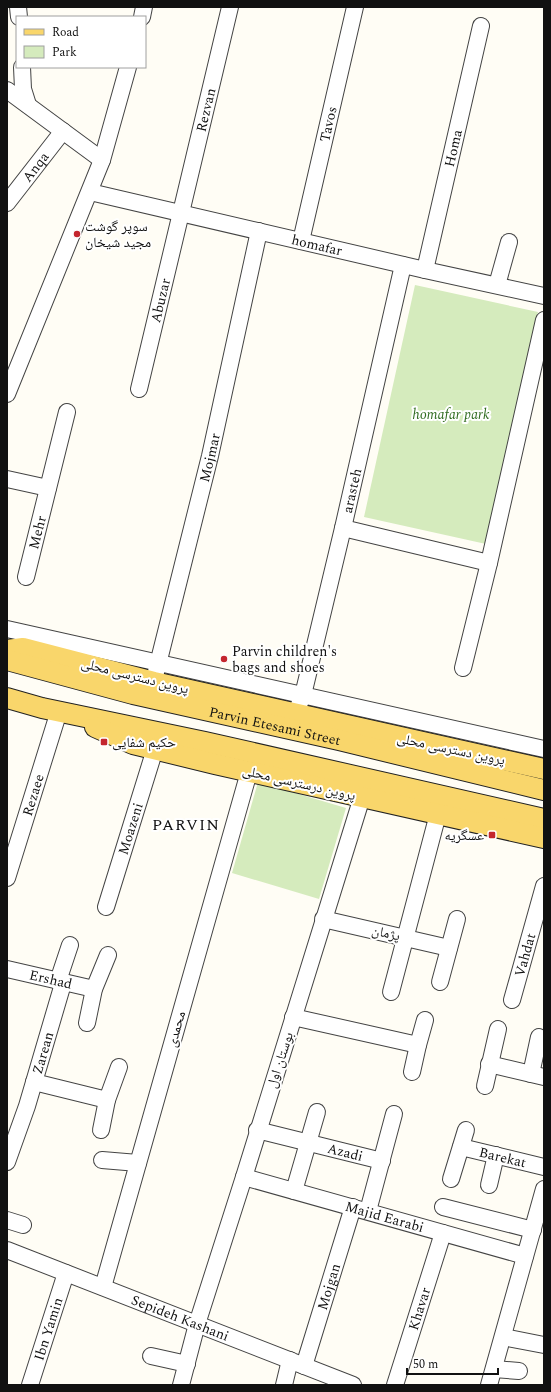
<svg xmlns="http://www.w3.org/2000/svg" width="551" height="1392" font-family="Spectral,'Noto Naskh Arabic',serif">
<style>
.green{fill:#d5ebbd}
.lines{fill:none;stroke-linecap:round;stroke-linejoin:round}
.minor-casing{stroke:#444;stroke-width:18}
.major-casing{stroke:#222;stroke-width:22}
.minor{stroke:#fff;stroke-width:16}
.major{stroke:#f9d66b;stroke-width:20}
.poi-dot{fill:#c4262e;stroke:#fff;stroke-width:1.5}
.labels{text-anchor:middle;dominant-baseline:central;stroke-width:4;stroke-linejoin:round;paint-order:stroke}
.street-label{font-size:14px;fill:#111;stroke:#fff}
.poi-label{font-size:14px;fill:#111;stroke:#fff;text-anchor:start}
.park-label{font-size:14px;font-style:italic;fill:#2f6b1f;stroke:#fff}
.quarter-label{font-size:16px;letter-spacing:1px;fill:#111;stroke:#fff}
</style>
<rect width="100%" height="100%" fill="#fffdf5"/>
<g class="green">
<path d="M 415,285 L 538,312 L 486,544 L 364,517 Z"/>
<path d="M 258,782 L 346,808 L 319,899 L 232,873 Z"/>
</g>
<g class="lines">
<g class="minor-casing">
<g id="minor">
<path d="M 18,7 L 19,17"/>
<path d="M 142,17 L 144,7"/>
<path d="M 22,67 L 23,89 L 28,105"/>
<path d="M 7,90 L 102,160"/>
<path id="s1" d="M 90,192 L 425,270 L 544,296"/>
<path id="s2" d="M 7,203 L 63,131"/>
<path id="s3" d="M 301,241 L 355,7"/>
<path id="s4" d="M 425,270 L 481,26"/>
<path d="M 497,285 L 509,242"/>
<path id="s5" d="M 139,389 L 230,7"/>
<path d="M 7,394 L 102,160 L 128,67"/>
<path d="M 7,479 L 48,488"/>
<path d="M 343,528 L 489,563"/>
<path id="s6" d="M 26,577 L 67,412"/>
<path d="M 7,629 L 544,749"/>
<path d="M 463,668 L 489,563 L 544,320"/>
<path id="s7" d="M 156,672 L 210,456 L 259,231"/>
<path id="s8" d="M 299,705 L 303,695 L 343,528 L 403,265"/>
<path id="s9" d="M 7,878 L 59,711"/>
<path id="s10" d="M 106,907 L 155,749"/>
<path d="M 323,919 L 449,948"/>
<path id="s11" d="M 7,969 L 94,989"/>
<path d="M 440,982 L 457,919"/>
<path d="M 391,992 L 438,814"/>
<path id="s12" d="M 512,1000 L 544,886"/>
<path d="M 293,1017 L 418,1045"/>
<path d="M 87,1023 L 94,989 L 108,955"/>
<path d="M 489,1064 L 544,1077"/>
<path d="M 412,1072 L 418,1045 L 425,1020"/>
<path d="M 531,1074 L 539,1037"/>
<path d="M 34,1082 L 107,1100"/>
<path d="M 485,1086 L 498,1029"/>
<path d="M 101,1130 L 107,1100 L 119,1067"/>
<path id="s13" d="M 257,1130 L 382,1161"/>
<path id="s14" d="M 461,1147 L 544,1167"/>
<path d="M 102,1160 L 138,1163"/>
<path id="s15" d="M 7,1162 L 27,1106 L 62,987 L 58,981 L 70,945"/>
<path id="s16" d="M 244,1177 L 525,1256"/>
<path d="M 451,1179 L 466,1130"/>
<path d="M 489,1185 L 496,1155"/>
<path d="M 294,1191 L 317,1112"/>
<path d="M 443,1207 L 533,1230"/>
<path d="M 368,1211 L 394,1114"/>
<path d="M 7,1220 L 23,1225"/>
<path id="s17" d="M 7,1250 L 353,1385"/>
<path d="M 103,1287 L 249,772"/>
<path d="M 503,1337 L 544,1345"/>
<path d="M 151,1356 L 187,1364"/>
<path id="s18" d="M 304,1366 L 353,1207"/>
<path d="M 494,1369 L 519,1371"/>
<path id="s19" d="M 30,1385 L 66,1273"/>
<path d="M 181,1385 L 197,1324 L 244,1177 L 362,797"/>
<path d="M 284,1385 L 290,1360"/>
<path id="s20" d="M 395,1385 L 443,1233"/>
<path d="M 489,1385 L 544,1189"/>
</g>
</g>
<g class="major-casing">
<g id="major">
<path d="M 7,650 L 23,648 L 154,682 L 544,769"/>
<path id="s21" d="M 7,660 L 133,694 L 339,740 L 544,790"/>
<path d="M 7,698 L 42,708 L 205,742 L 544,819"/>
<path d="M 95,727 L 133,744 L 215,764 L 544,838"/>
</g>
</g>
<use href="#minor" class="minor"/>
<use href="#major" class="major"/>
</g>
<g class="poi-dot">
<circle cx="77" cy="234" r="4"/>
<circle cx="224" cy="659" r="4"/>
<rect x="100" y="738" width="8" height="8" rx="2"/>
<rect x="488" y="831" width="8" height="8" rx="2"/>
</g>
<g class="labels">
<g class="street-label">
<text stroke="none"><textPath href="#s5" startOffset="287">Rezvan</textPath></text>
<text stroke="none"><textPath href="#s3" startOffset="120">Tavos</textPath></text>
<text stroke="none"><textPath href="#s4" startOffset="125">Homa</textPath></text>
<text stroke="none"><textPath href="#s2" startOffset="46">Anqa</textPath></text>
<text stroke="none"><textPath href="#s1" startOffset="233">homafar</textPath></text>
<text stroke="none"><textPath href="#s5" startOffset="91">Abuzar</textPath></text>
<text stroke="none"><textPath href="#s7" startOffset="221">Mojmar</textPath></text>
<text stroke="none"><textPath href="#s8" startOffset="221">arasteh</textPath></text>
<text stroke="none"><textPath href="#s6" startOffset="46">Mehr</textPath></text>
<text transform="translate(135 676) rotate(14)">پروین دسترسی محلی</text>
<text stroke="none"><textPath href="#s21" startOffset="276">Parvin Etesami Street</textPath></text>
<text transform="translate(451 749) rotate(12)">پروین دسترسی محلی</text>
<text transform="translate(299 783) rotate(13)">پروین درسترسی محلی</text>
<text stroke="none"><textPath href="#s9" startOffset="87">Rezaee</textPath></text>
<text stroke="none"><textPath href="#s10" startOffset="82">Moazeni</textPath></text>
<text transform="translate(386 933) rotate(13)">پژمان</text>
<text stroke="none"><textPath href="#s12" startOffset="47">Vahdat</textPath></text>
<text stroke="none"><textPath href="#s11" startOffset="45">Ershad</textPath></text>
<text transform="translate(176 1029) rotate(-74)">محمدی</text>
<text stroke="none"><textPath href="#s15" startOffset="115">Zarean</textPath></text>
<text transform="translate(280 1060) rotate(-72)">بوستان اول</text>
<text stroke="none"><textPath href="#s13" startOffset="91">Azadi</textPath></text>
<text stroke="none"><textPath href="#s14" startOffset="43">Barekat</textPath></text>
<text stroke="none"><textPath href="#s16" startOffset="146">Majid Earabi</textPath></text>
<text stroke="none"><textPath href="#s18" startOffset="83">Mojgan</textPath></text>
<text stroke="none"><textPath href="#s20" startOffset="80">Khavar</textPath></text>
<text stroke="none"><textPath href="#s17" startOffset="186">Sepideh Kashani</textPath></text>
<text stroke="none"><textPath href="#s19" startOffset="59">Ibn Yamin</textPath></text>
</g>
<g class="poi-label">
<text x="85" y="226">سوپر گوشت<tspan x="85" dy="16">مجید شیخان</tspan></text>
<text x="232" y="651">Parvin children's<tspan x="232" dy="16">bags and shoes</tspan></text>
<text x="112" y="742">حکیم شفایی</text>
<text x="484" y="835" text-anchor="end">عسگریه</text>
</g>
<g class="park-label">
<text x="451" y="414">homafar park</text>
</g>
<g class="quarter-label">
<text x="186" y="825">PARVIN</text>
</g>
</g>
<rect width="551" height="1392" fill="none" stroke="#111111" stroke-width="16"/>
<rect x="16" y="16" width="130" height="52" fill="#ffffff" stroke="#a0a0a0"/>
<rect x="24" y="29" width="20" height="6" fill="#f9d66b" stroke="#a0a0a0"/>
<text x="52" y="36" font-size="12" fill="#111111">Road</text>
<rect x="24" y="46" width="20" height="12" fill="#d5ebbd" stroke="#a0a0a0"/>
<text x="52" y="56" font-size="12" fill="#111111">Park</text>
<path d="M407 1368v6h91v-6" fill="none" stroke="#111111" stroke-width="2"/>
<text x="413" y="1368" font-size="12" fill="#111111" stroke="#ffffff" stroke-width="3" paint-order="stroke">50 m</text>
</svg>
